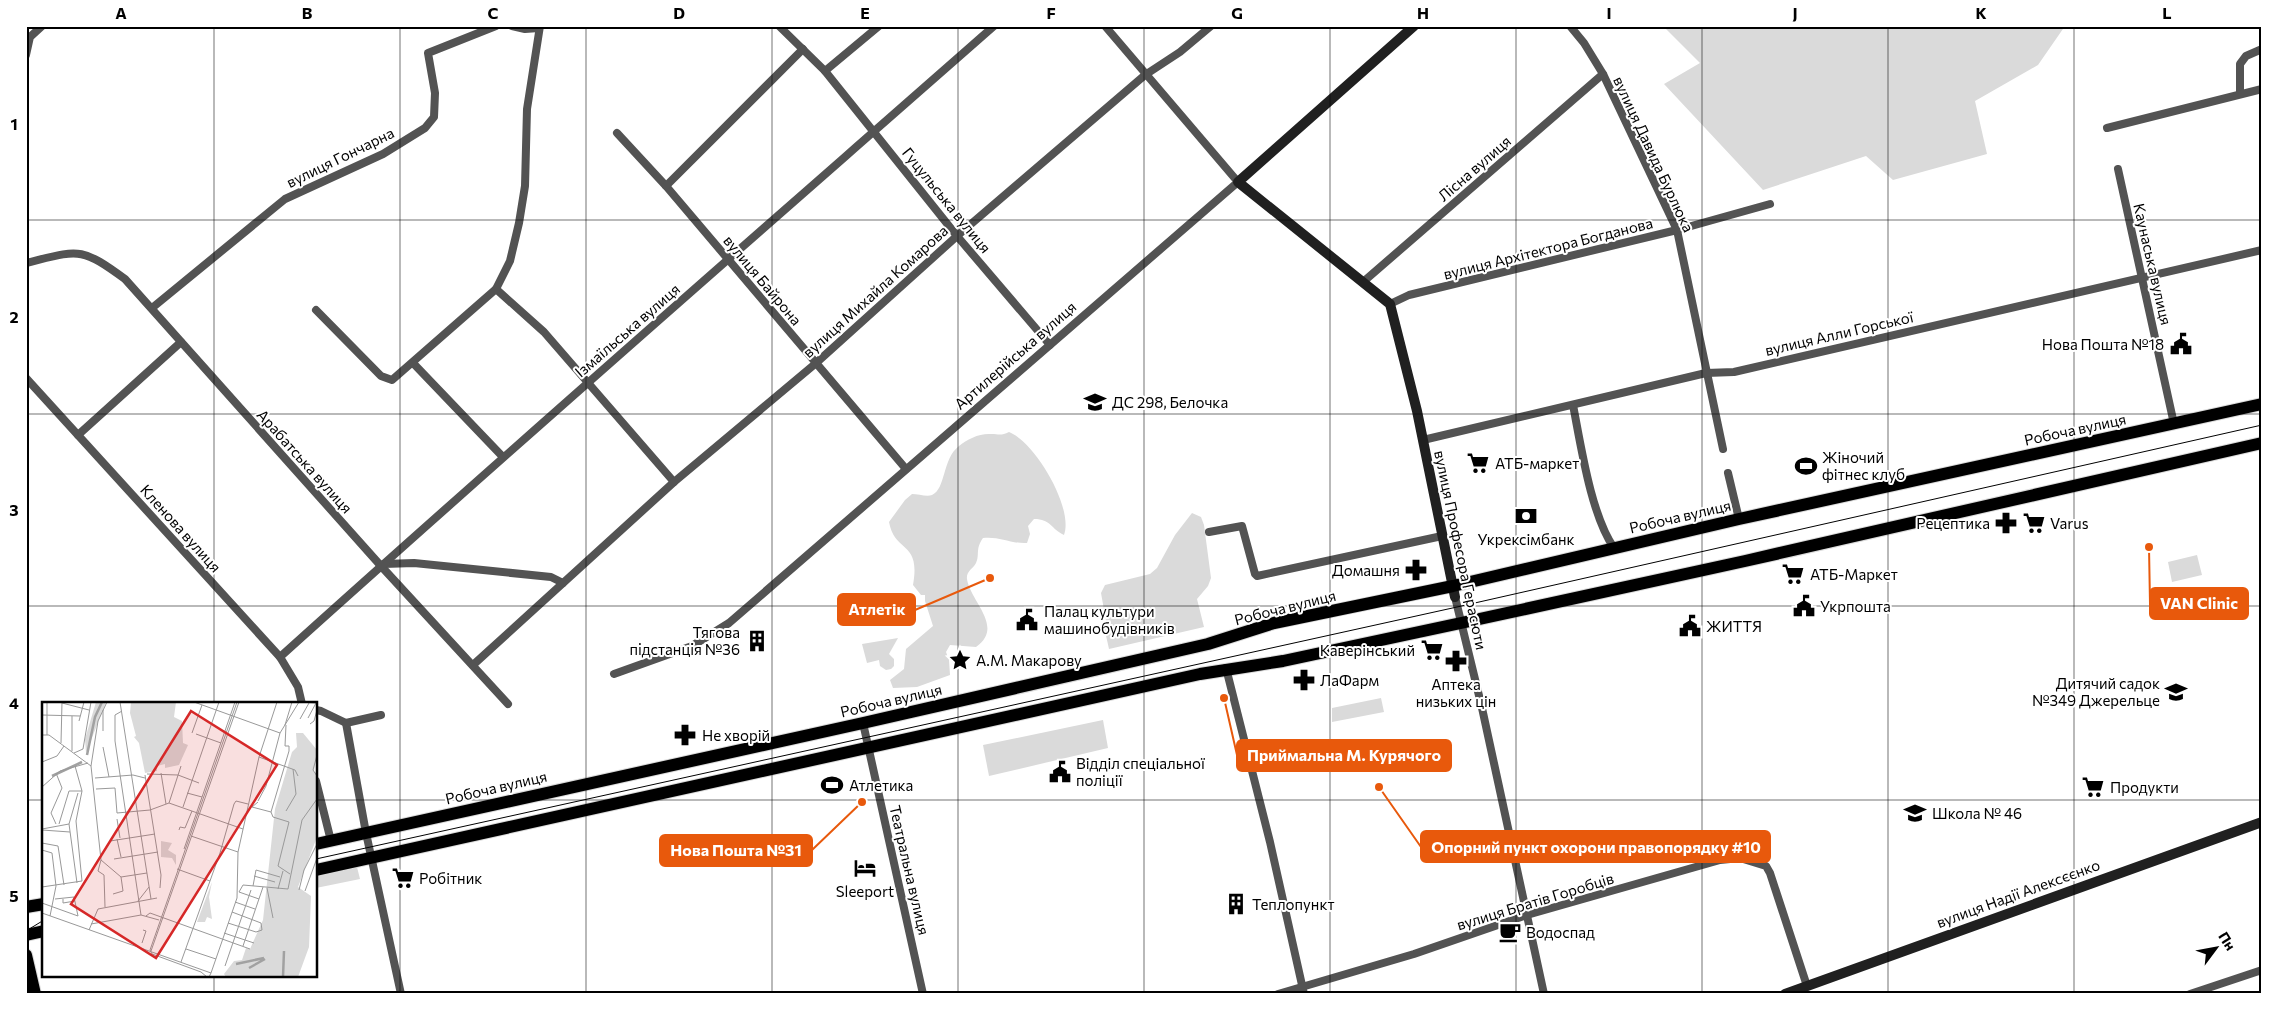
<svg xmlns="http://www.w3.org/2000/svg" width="2288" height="1020" font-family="Commissioner,sans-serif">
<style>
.green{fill:#dadada}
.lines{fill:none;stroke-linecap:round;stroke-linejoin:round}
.primary-casing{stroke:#dbdbdb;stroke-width:14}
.street{stroke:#535353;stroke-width:8}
.secondary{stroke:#202020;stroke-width:10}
.primary{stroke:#000;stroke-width:12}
.tram{stroke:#000;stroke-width:1}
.grid{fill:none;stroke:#000;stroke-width:1;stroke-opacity:0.55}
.labels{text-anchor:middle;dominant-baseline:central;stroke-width:4;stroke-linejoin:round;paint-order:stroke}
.street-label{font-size:15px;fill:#000;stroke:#fff}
.poi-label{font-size:15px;fill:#000;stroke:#fff;text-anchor:start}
.inset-river{fill:none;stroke:#a1a1a1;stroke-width:2.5}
.inset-road{fill:none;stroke:#999;stroke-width:1}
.view{fill:#d62828;fill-opacity:0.15;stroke:#d62828;stroke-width:2.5}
.inset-edge{fill:none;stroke:#000;stroke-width:2.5}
.leader{fill:none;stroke:#e8590c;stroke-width:2}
.callout-dot{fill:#e8590c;stroke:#fff;stroke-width:2}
.callout{fill:#e8590c;stroke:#e8590c;stroke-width:2}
.callout-label{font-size:16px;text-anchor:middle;font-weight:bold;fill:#fff}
.neatline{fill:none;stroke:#000;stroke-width:2}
.grid-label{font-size:16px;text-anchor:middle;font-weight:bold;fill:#000}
</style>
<rect width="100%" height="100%" fill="#fff"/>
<g class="green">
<path d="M 1663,26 L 2065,26 L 2038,65 L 1975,101 L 1987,154 L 1893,180 L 1866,156 L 1763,190 L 1664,84 L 1700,63 Z"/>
<path d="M 1009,432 C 1035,442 1074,508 1064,535 C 1051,529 1051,519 1034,519 L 1028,526 L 1030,534 L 1027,543 C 1012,544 999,536 983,538 C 975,549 980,555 976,563 C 973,569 966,571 967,579 C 970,601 1005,627 976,647 L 950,645 L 946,652 L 949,660 L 950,675 L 917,687 L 893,688 L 890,680 L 904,669 L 906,649 L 933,626 L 925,601 L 925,595 L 921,595 L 913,585 C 921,540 895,554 889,522 L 905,500 L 912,494 C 918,494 927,497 932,495 C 946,489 942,459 959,446 C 967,439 980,433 991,434 C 999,434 1001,436 1009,432 Z"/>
<path d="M 1192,513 L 1201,517 L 1204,525 L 1211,578 L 1208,586 L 1197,599 L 1204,627 L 1109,649 L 1103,622 L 1106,621 L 1101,593 L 1105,585 L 1150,574 L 1157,568 L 1175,535 Z"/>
<path d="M 2197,555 L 2202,575 L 2172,582 L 2168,562 Z"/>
<path d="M 898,638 L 889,654 L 894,659 L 894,666 L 891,669 L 886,670 L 880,666 L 879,660 L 867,663 L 862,644 Z"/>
<path d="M 1381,698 L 1384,712 L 1332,722 L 1332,708 Z"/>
<path d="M 1103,720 L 1108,748 L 989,776 L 983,745 Z"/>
<path d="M 357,867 L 360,879 L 316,888 L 316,876 Z"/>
</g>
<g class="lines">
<g class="primary-casing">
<g id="primary">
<path d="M 316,844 L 863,723 L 1208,644 L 1274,623 L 1453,586 L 1739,519 L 2262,404"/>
<path d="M 316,870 L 1200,674 L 1283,661 L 1461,623 L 1745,561 L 2262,443"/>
<path d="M 26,907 L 44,904"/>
<path d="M 26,935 L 44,931"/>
<path d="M 26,955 L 35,994"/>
</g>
</g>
<g class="street">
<path d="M 512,26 L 525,29 L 539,28"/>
<path d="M 779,26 L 825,71 L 957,236 L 1050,345"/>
<path d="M 1570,26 L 1584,43 L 1603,74 L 1677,230 L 1723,449"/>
<path d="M 26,55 L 30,37 L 42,26"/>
<path d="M 825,71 L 879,26"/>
<path d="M 2240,94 L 2240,64 L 2246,56 L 2262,49"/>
<path d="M 2107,128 L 2262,89"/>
<path d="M 617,133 L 666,186 L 906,469"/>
<path d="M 2118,169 L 2174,424"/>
<path d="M 666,186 L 803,49"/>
<path d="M 26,263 C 79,250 80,246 125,279 L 381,566 L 508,704"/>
<path d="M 1363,282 L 1603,74"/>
<path d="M 496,289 L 544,332 L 674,482"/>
<path d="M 1390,304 L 1409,295 L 1677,230 L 1770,204"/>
<path d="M 152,308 L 285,199 L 383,154 L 425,128 L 434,117 L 435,93 L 428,53 L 496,26"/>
<path d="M 316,310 L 381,376 L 392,380 L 496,289 L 510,261 L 519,223 L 525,186 L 527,109 L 540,26"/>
<path d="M 413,363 L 502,456"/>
<path d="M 26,378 L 280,657 L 298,687 L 302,704"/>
<path d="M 1573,405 C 1581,446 1591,515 1614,548"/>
<path d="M 78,435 L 181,342"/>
<path d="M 1423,440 L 1706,373 L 1734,372 L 2262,250"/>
<path d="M 1728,473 L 1739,519"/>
<path d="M 1209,532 L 1242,526 L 1255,574 L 1257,576 L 1442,536"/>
<path d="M 384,564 L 414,563 L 551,577 L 563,583"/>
<path d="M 1455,597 L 1482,708 L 1544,994"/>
<path d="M 280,657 C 516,444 755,236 994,26"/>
<path d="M 473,665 L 674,482 L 815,364 L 957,236 L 1145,75 L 1180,52 L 1211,26"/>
<path d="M 1226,668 L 1270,842 L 1304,994"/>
<path d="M 614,674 L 692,646 L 729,623 L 1238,182 L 1105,26"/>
<path d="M 316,710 L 321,711 L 346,723 L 366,833 L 401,994"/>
<path d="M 346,723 L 381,715"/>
<path d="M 863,723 L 923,994"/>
<path d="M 316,781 L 331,841"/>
<path d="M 1278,994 L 1414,954 L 1527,915 L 1720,860 L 1740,858 L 1766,866 L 1770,873 L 1807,986"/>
<path d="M 2190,994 L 2262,970"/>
</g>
<g class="secondary">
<path d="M 1414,26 L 1238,182 L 1390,304 L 1417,411 L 1455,597"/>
<path d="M 1785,994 L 2262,822"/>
</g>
<use href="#primary" class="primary"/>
<g class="tram">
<path d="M 316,859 L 1457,607 L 2262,425"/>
<path d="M 26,931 L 44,920"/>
</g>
</g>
<path class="grid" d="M 214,26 L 214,704M 400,26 L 400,994M 586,26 L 586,994M 772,26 L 772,994M 958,26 L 958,994M 1144,26 L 1144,994M 1330,26 L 1330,994M 1516,26 L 1516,994M 1702,26 L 1702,994M 1888,26 L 1888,994M 2074,26 L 2074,994M 26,220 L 2262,220M 26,414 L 2262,414M 26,606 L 2262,606M 26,800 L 44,800M 316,800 L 2262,800M 214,976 L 214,994"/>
<defs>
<g id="civic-bare" transform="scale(1.725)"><path d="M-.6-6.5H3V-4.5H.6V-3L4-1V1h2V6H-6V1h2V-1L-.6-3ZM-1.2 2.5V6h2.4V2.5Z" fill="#000" stroke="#fff" stroke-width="2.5" paint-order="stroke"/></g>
<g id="school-bare" transform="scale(1.725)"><path d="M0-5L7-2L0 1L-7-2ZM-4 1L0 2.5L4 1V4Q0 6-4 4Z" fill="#000" stroke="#fff" stroke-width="2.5" paint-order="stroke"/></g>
<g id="supermarket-bare" transform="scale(1.725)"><path d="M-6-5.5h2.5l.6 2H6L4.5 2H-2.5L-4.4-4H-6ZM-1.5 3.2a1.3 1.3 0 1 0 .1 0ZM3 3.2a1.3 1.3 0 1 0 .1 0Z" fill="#000" stroke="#fff" stroke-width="2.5" paint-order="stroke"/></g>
<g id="stadium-bare" transform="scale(1.725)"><path d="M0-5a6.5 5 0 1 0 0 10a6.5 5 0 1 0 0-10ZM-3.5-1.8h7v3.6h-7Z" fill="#000" stroke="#fff" stroke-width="2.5" paint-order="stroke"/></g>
<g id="bank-bare" transform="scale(1.725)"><path d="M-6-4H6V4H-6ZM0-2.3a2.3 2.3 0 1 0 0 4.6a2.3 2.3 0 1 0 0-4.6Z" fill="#000" stroke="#fff" stroke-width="2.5" paint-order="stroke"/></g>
<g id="pharmacy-bare" transform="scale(1.725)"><path d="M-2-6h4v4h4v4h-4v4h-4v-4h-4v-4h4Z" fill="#000" stroke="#fff" stroke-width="2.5" paint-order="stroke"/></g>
<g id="building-bare" transform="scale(1.725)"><path d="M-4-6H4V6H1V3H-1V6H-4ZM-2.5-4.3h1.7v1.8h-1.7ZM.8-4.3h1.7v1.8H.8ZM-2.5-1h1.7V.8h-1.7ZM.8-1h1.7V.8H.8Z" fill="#000" stroke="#fff" stroke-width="2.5" paint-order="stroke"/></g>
<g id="sight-bare" transform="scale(1.725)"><path d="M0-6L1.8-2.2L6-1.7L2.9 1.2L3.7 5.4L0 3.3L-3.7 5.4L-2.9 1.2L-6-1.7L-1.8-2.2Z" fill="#000" stroke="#fff" stroke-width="2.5" paint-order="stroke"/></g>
<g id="hotel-bare" transform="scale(1.725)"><path d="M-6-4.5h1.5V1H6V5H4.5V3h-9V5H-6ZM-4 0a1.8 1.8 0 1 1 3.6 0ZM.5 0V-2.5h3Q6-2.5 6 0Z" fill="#000" stroke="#fff" stroke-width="2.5" paint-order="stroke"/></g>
<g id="cafe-bare" transform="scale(1.725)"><path d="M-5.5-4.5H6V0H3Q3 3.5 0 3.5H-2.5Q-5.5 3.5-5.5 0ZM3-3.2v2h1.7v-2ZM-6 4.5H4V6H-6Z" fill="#000" stroke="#fff" stroke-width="2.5" paint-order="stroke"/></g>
</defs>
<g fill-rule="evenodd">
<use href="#civic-bare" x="2181" y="344"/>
<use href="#school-bare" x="1095" y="402"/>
<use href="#supermarket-bare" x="1478" y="463"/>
<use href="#stadium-bare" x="1806" y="466"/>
<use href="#bank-bare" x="1526" y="516"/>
<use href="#pharmacy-bare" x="2006" y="523"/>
<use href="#supermarket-bare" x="2034" y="523"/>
<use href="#pharmacy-bare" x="1416" y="570"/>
<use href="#supermarket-bare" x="1793" y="574"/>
<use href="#civic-bare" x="1804" y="606"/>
<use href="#civic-bare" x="1027" y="620"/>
<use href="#civic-bare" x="1690" y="626"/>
<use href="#building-bare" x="757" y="641"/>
<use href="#supermarket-bare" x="1432" y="650"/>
<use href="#sight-bare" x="960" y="660"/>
<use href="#pharmacy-bare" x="1456" y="661"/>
<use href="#pharmacy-bare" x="1304" y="680"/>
<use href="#school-bare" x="2176" y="692"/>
<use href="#pharmacy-bare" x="685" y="735"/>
<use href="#civic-bare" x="1060" y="772"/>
<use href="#stadium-bare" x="832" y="785"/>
<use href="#supermarket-bare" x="2093" y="787"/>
<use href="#school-bare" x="1915" y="813"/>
<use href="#hotel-bare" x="865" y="868"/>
<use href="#supermarket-bare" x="403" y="878"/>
<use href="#building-bare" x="1236" y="904"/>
<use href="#cafe-bare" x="1510" y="932"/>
</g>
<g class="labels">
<g class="street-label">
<text transform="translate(1654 154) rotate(65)">вулиця Давида Бурлюка</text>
<text transform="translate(340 157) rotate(-26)">вулиця Гончарна</text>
<text transform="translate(1474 168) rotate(-41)">Лісна вулиця</text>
<text transform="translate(947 200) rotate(51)">Гуцульська вулиця</text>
<text transform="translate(1548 248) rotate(-14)">вулиця Архітектора Богданова</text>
<text transform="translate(2153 264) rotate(77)">Каунаська вулиця</text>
<text transform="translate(763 280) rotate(50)">вулиця Байрона</text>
<text transform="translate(875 291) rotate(-42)">вулиця Михайла Комарова</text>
<text transform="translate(627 330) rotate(-41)">Ізмаїльська вулиця</text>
<text transform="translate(1839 333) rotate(-13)">вулиця Алли Горської</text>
<text transform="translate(1015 355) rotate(-41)">Артилерійська вулиця</text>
<text transform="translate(2075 429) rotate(-12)">Робоча вулиця</text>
<text transform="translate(305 461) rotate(48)">Арабатська вулиця</text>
<text transform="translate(1680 516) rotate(-13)">Робоча вулиця</text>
<text transform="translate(181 528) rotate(48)">Кленова вулиця</text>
<text transform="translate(1461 550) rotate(78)">вулиця Професора Герасюти</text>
<text transform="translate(1285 607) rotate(-14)">Робоча вулиця</text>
<text transform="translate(891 700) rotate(-13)">Робоча вулиця</text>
<text transform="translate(496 787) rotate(-13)">Робоча вулиця</text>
<text transform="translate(910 870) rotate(77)">Театральна вулиця</text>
<text transform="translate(2018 893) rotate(-20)">вулиця Надії Алексєєнко</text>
<text transform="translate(1535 901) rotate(-17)">вулиця Братів Горобців</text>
</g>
<g class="poi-label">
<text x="2164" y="344" text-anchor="end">Нова Пошта №18</text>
<text x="1112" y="402">ДС 298, Белочка</text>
<text x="1822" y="457">Жіночий<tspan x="1822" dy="17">фітнес клуб</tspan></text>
<text x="1495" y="463">АТБ-маркет</text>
<text x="1990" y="523" text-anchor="end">Рецептика</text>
<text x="2050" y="523">Varus</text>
<text x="1526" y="539" text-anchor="middle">Укрексімбанк</text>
<text x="1400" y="570" text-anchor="end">Домашня</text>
<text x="1810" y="574">АТБ-Маркет</text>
<text x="1820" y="606">Укрпошта</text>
<text x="1044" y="611">Палац культури<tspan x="1044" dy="17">машинобудівників</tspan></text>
<text x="1706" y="626">ЖИТТЯ</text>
<text x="740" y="632" text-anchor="end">Тягова<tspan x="740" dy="17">пiдстанцiя №36</tspan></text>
<text x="1415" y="650" text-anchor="end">Каверінський</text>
<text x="976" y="660">А.М. Макарову</text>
<text x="1320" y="680">ЛаФарм</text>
<text x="2160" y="683" text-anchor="end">Дитячий садок<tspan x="2160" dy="17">№349 Джерельце</tspan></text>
<text x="1456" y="684" text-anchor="middle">Аптека<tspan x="1456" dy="17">низьких цін</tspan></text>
<text x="702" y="735">Не хворій</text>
<text x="1076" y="763">Відділ спеціальної<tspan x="1076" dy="17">поліції</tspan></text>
<text x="849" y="785">Атлетика</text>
<text x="2110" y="787">Продукти</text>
<text x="1932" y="813">Школа № 46</text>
<text x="419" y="878">Робітник</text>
<text x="865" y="891" text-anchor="middle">Sleeport</text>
<text x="1252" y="904">Теплопункт</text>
<text x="1526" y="932">Водоспад</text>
</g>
</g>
<g transform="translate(42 702)">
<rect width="275" height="275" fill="#fff"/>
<path d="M 54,0 L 64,0 L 44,51 L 43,37 ZM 89,0 L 134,0 L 132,15 L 140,19 L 141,41 L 146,43 L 137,63 L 123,66 L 123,62 L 115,64 L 115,69 L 103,71 L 97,41 L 92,35 L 94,34 L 88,11 ZM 254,31 L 261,31 L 275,48 L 272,70 L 275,71 L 275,135 L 256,185 L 269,194 L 267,245 L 256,275 L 184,275 L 182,272 L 192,259 L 200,258 L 204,246 L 208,247 L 221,218 L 233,107 L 250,50 L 255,45 ZM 119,139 L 130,141 L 126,148 L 134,153 L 134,163 L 130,156 L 119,155 ZM 170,180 L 167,195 L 170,217 L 165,215 L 163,220 L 155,220 Z" fill="#dadada"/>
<path class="inset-river" d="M 45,53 L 53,15 L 60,0M 10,74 L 40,60M 194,262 L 222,256M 207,266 L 223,257M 241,275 L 242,249"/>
<path class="inset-road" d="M 78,0 L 109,197M 152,0 L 238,31M 259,0 L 274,1M 20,1 L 47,8M 80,9 L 73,13 L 73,39 L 99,213M 0,13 L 38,14M 266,16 L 274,1M 258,17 L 267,1M 37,19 L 42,0M 268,22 L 272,19 L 275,8M 243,23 L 250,0M 244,23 L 243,44 L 247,44 L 247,49 L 229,110 L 231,115 L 247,120 L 236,164 L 248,172M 61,29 L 61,8M 150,31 L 160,3M 154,32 L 179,41M 0,33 L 7,33 L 49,64M 5,33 L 5,0M 19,41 L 20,0M 61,45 L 67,75M 30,49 L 30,14M 32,51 L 41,47 L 49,0M 275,53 L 271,68 L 275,74M 217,55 L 253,68 L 256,74M 0,60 L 15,54 L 22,44M 119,71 L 124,102M 105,72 L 136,73 L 157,81M 103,73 L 119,173 L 118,186M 53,76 L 91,73 L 103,76M 0,85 L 18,69 L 46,61M 54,87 L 73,86 L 75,111 L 108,108 L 127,101 L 201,127M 145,91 L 160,95M 216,99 L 224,84 L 238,31 L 257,0M 216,100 L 210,105 L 229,110M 127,101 L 139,64M 141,105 L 177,0M 244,109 L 254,92 L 251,67M 75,117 L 78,136M 14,122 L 9,111 L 20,86 L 14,71M 17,122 L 27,89 L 40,89M 0,127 L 27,122M 0,128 L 28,130M 137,128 L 138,125 L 143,126 L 150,109M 149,134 L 196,150M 75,137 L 79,155M 68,139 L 113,132M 0,141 L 16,144 L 22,183M 142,147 L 193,0M 0,148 L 10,151 L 14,184 L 8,214M 72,157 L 116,150M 59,158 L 49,64 L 56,19 L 65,0M 59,158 L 56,169 L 62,173 L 63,205M 59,158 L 79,175 L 81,189 L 71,192M 135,167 L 168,179M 212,174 L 233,180M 79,175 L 105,171M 35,181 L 27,122 L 36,91M 211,184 L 214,168 L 238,175M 0,185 L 40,179 L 34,119 L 40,89 L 33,64M 225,186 L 231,216M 236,187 L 241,169M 257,188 L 262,168 L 275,142M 263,189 L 275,156M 197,190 L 201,183 L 246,187 L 260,118 L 275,97M 197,190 L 217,197M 21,197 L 21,201 L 33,199M 96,199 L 107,185M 193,200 L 213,207M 0,201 L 36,214 L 32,195 L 13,197M 0,211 L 169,271 L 167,275M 104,214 L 108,211 L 208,247M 186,221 L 214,230 L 220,228 L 219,221 L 190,210M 49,222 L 99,213 L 117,218M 47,228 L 56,207 L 115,196M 182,231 L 212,241M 100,241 L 104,229 L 101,228M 201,244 L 221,185M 144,247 L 174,257M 109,249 L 197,0M 139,260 L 178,151 L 192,102 L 194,99 L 206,102M 183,264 L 209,188M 169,271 L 195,196 L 196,150 L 217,55 L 235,0M 165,275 L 159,270 L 110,252 L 108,248 L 195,0"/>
<path class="view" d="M 149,9 L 235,63 L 114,256 L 29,202 Z"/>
<rect width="275" height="275" class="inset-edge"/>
</g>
<path class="leader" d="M2149 547L2150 604M990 578L915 610M1224 698L1237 755M1379 787L1421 847M862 802L812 850"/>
<g class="callout-dot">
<circle cx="2149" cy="547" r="5"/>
<circle cx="990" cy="578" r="5"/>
<circle cx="1224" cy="698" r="5"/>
<circle cx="1379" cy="787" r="5"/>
<circle cx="862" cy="802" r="5"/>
</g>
<g class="callout">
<rect x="2150" y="588" width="98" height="31" rx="5"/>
<rect x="838" y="594" width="77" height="31" rx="5"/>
<rect x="1237" y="740" width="214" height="31" rx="5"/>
<rect x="1421" y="831" width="349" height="31" rx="5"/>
<rect x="660" y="835" width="152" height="31" rx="5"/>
</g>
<g class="callout-label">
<text x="2199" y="609">VAN Clinic</text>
<text x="877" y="615">Атлетік</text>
<text x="1344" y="761">Приймальна М. Курячого</text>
<text x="1596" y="853">Опорний пункт охорони правопорядку #10</text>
<text x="736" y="856">Нова Пошта №31</text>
</g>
<rect width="2288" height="1020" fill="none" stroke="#ffffff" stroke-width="55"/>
<g transform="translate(2216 948) rotate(58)" stroke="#ffffff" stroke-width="4" paint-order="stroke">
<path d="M0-4L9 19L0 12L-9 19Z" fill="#000000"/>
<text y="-8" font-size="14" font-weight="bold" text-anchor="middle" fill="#000000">Пн</text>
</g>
<rect x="28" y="28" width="2232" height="964" class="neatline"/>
<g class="grid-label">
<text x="121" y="19">A</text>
<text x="307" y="19">B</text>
<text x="493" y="19">C</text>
<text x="679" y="19">D</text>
<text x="865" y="19">E</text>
<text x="1051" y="19">F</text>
<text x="1237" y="19">G</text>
<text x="1423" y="19">H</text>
<text x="1609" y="19">I</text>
<text x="1795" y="19">J</text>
<text x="1981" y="19">K</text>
<text x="2167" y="19">L</text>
<text x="14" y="130">1</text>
<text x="14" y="323">2</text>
<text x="14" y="516">3</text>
<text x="14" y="709">4</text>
<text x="14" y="902">5</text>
</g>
</svg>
